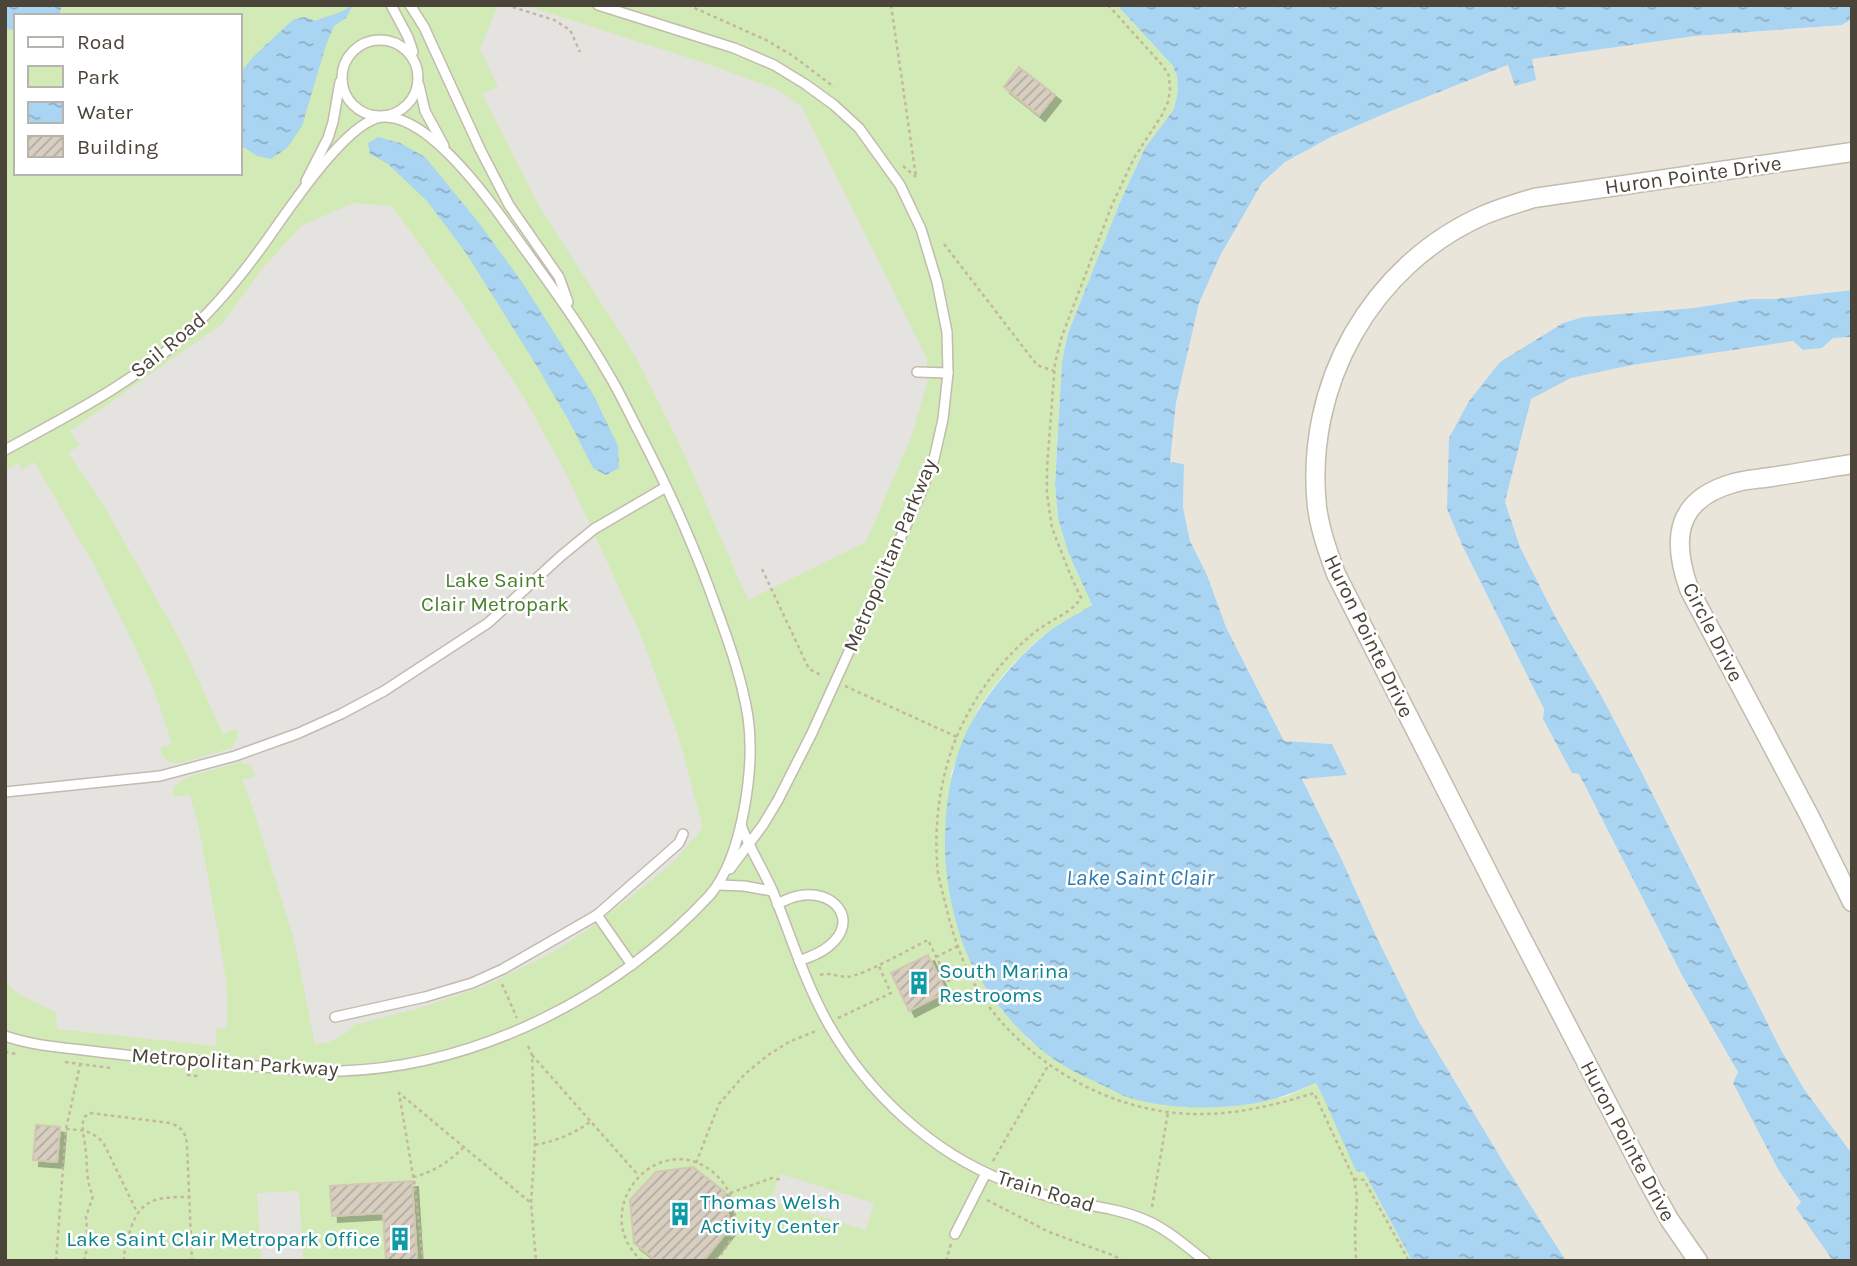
<svg xmlns="http://www.w3.org/2000/svg" width="1857" height="1266" font-family="Karla,sans-serif">
<style>
.residential{fill:#eae5da}
.green{fill:#d2eab5;fill-rule:evenodd}
.parking{fill:#e5e3e0}
.water{fill:url(#water-ripples)}
.building{fill:url(#building-hatch);stroke:#d3c7b4;stroke-width:2;filter:url(#shadow)}
.lines{fill:none;stroke-linecap:round;stroke-linejoin:round}
.lane-casing{stroke:#c2bbae;stroke-width:12}
.street-casing{stroke:#c2bbae;stroke-width:21}
.path{stroke:#c4b79f;stroke-width:2.5;stroke-dasharray:3.5 3.5;stroke-linecap:butt}
.lane{stroke:#fff;stroke-width:9}
.street{stroke:#fff;stroke-width:18}
.labels{text-anchor:middle;dominant-baseline:central;stroke-width:5;stroke-linejoin:round;paint-order:stroke}
.street-label{font-size:21px;fill:#4b4439;stroke:#fff}
.park-label{font-size:21px;fill:#4a7f2a;stroke:#fff}
.culture-label{font-size:21px;fill:#0d838f;stroke:#fff;text-anchor:start}
.water-label{font-size:23px;font-style:italic;fill:#2e7ab2;stroke:#fff}
</style>
<defs>
<pattern id="water-ripples" width="26" height="14" patternUnits="userSpaceOnUse" patternTransform="scale(1.75)"><rect width="26" height="14" fill="#a9d4f2"/><path d="M2 4q2-2 4 0t4 0M15 11q2-2 4 0t4 0" fill="none" stroke="#8caec5"/></pattern>
<pattern id="building-hatch" width="6" height="6" patternUnits="userSpaceOnUse" patternTransform="scale(1.75)"><rect width="6" height="6" fill="#d8cfc1"/><path d="M-1 1l2-2M0 6l6-6M5 7l2-2" fill="none" stroke="#b1aa9e"/></pattern>
<filter id="shadow"><feDropShadow dx="6" dy="6" stdDeviation="0" flood-color="#0004"/></filter>
</defs>
<rect width="100%" height="100%" fill="#f6f3ec"/>
<g class="residential">
<path d="M 1852,19 L 1852,290 L 1773,299 L 1750,299 L 1694,308 L 1583,317 L 1563,323 L 1447,509 L 1462,545 L 1544,709 L 1543,719 L 1572,773 L 1579,774 L 1683,977 L 1738,1072 L 1735,1080 L 1779,1171 L 1801,1202 L 1796,1208 L 1833,1261 L 1566,1261 L 1505,1165 L 1418,1020 L 1376,936 L 1341,858 L 1302,778 L 1346,775 L 1332,744 L 1284,741 L 1226,627 L 1207,575 L 1190,541 L 1183,507 L 1184,464 L 1170,462 L 1176,403 L 1186,358 L 1199,303 L 1220,256 L 1262,183 L 1285,162 L 1331,137 L 1391,111 L 1509,65 L 1535,80 L 1532,59 L 1695,36 L 1842,25 Z"/>
<path d="M 1852,337 L 1851,604 L 1852,1154 L 1804,1089 L 1780,1048 L 1641,771 L 1602,697 L 1556,618 L 1520,547 L 1505,502 L 1531,399 L 1571,378 L 1632,365 L 1793,341 L 1804,350 L 1822,348 L 1833,338 Z"/>
</g>
<path class="green" d="M 5,5 L 1117,5 L 1173,66 L 1177,76 L 1178,91 L 1174,109 L 1145,148 L 1120,202 L 1068,333 L 1062,361 L 1055,483 L 1058,518 L 1068,552 L 1092,605 C 1079,614 1064,621 1051,630 C 1024,649 995,682 978,710 C 966,730 959,752 951,774 L 1000,1008 L 1029,1040 L 1057,1062 L 1124,1096 L 1213,1107 L 1252,1104 L 1287,1096 L 1316,1083 L 1412,1261 L 5,1261 ZM 16,16 L 240,16 L 240,173 L 16,173 Z"/>
<g class="parking">
<path d="M 498,5 L 524,5 L 714,66 L 778,90 L 802,107 L 927,359 L 927,384 L 912,435 L 866,542 L 748,600 L 681,447 L 637,359 L 539,206 L 482,94 L 498,87 L 480,49 Z"/>
<path d="M 353,203 L 392,206 L 460,300 L 525,399 L 568,477 L 639,631 L 679,738 L 703,828 L 674,861 L 632,896 L 579,936 L 542,958 L 485,986 L 423,1007 L 354,1025 L 346,1033 L 328,1043 L 315,1044 L 294,940 L 254,811 L 242,780 L 255,776 L 251,766 L 240,762 L 187,777 L 174,786 L 173,797 L 190,795 L 199,828 L 221,949 L 227,987 L 227,1028 L 216,1029 L 216,1046 L 57,1029 L 56,1012 L 23,997 L 11,988 L 5,977 L 5,471 L 18,463 L 22,470 L 34,462 L 93,563 L 135,647 L 153,687 L 172,744 L 161,748 L 161,754 L 169,762 L 180,763 L 232,748 L 238,737 L 237,729 L 223,734 L 181,642 L 104,506 L 68,453 L 80,445 L 70,431 L 222,324 L 262,269 L 301,226 Z"/>
<path d="M 780,1174 L 874,1203 L 866,1230 L 771,1201 Z"/>
<path d="M 299,1191 L 303,1261 L 261,1261 L 257,1193 Z"/>
</g>
<g class="water">
<path d="M 5,5 L 62,5 L 59,16 L 16,16 L 16,31 L 5,28 Z"/>
<path d="M 351,5 L 353,5 L 346,18 L 334,26 L 326,45 L 302,126 L 287,148 L 271,159 L 257,156 L 240,145 L 240,73 L 255,55 L 294,19 L 305,17 L 315,21 C 327,15 341,15 351,5 Z"/>
<path d="M 1117,5 L 1227,5 L 1237,8 L 1241,5 L 1852,5 L 1852,19 L 1842,25 L 1695,36 L 1532,59 L 1536,80 L 1515,86 L 1508,65 L 1391,111 L 1331,137 L 1285,162 L 1262,183 L 1220,256 L 1199,303 L 1176,403 L 1170,462 L 1184,464 L 1183,507 L 1190,541 L 1207,575 L 1226,627 L 1284,741 L 1332,744 L 1347,775 L 1302,779 L 1341,858 L 1376,936 L 1418,1020 L 1505,1165 L 1566,1261 L 1412,1261 L 1364,1172 L 1356,1171 L 1325,1101 L 1316,1083 C 1295,1092 1274,1101 1251,1104 C 1210,1110 1163,1109 1124,1096 C 1115,1092 1105,1086 1096,1082 C 1083,1076 1070,1070 1058,1062 C 1021,1039 977,985 963,944 C 952,912 945,878 945,845 C 945,798 953,748 980,708 C 998,680 1021,654 1047,633 C 1061,622 1078,614 1092,605 L 1068,552 L 1058,518 L 1055,484 L 1062,361 L 1068,333 L 1120,202 L 1145,148 L 1174,109 L 1178,91 L 1177,76 L 1173,66 Z"/>
<path d="M 378,137 L 400,143 L 425,157 L 479,223 L 522,282 L 593,394 L 618,446 L 619,468 L 606,475 L 593,468 L 569,421 L 538,368 L 466,253 L 427,201 L 388,164 L 370,154 L 368,143 Z"/>
<path d="M 1852,290 L 1852,337 L 1833,338 L 1822,348 L 1803,350 L 1793,341 L 1632,365 L 1571,378 L 1531,399 L 1505,502 L 1520,547 L 1556,618 L 1602,697 L 1641,771 L 1780,1048 L 1804,1089 L 1852,1154 L 1852,1261 L 1833,1261 L 1796,1208 L 1801,1202 L 1779,1171 L 1733,1083 L 1738,1072 L 1683,977 L 1579,774 L 1572,773 L 1543,719 L 1544,709 L 1462,545 L 1447,509 L 1449,438 L 1469,401 L 1500,362 L 1563,323 L 1583,317 L 1694,308 L 1750,299 L 1774,299 Z"/>
</g>
<g class="building">
<path d="M 1019,67 L 1055,95 L 1039,115 L 1004,87 Z"/>
<path d="M 928,955 L 946,992 L 909,1011 L 891,973 Z"/>
<path d="M 36,1125 L 60,1127 L 57,1162 L 33,1160 Z"/>
<path d="M 693,1167 L 725,1192 L 730,1228 L 703,1261 L 657,1261 L 634,1243 L 630,1200 L 656,1172 Z"/>
<path d="M 412,1181 L 417,1261 L 386,1261 L 383,1213 L 332,1216 L 330,1186 Z"/>
</g>
<g class="lines">
<g class="lane-casing">
<g id="lane">
<path d="M 391,5 L 408,37 L 413,52"/>
<path d="M 410,5 L 424,27 L 480,149 L 509,205 L 559,277 L 568,302"/>
<path d="M 598,5 L 734,48 L 774,65 L 805,84 L 834,105 L 859,128 L 900,185 L 921,229 L 937,282 L 947,332 L 948,373 L 943,419 L 934,459 L 919,497 L 812,733 L 778,800 L 763,825 L 730,869"/>
<circle cx="380" cy="78" r="38"/>
<path d="M 419,85 L 425,111 L 444,146"/>
<path d="M 306,181 L 328,138 L 333,122 L 340,82"/>
<path d="M 917,372 L 948,373"/>
<path d="M 5,450 C 67,416 133,383 185,335 C 215,308 241,276 264,244 C 286,214 348,117 384,117 C 427,116 482,190 505,222 C 541,272 578,321 609,375 C 620,393 629,413 639,432 C 665,482 689,534 709,588 C 724,629 741,673 748,717 C 755,766 743,856 710,895 C 617,995 480,1066 342,1071 C 294,1072 247,1064 199,1061 C 160,1059 122,1055 83,1050 C 56,1047 31,1045 5,1036"/>
<path d="M 5,792 L 160,776 L 235,756 L 299,733 L 341,714 L 384,691 L 488,623 L 561,556 L 594,529 L 666,487"/>
<path d="M 741,825 C 749,848 763,869 773,892 C 791,936 805,983 829,1025 C 868,1093 931,1152 1005,1181 C 1025,1189 1045,1196 1066,1201 C 1092,1206 1119,1209 1143,1219 C 1166,1228 1186,1246 1205,1261"/>
<path d="M 719,885 L 744,886 L 772,891"/>
<path d="M 777,904 C 784,901 791,897 798,896 C 833,888 861,920 829,946 C 821,953 810,957 799,961"/>
<path d="M 597,915 L 632,965"/>
<path d="M 335,1017 L 425,997 L 472,983 L 503,969 L 597,915 L 679,843 L 683,834"/>
<path d="M 955,1234 L 986,1173"/>
</g>
</g>
<g class="street-casing">
<g id="street">
<path d="M 1852,464 C 1825,468 1798,473 1771,477 C 1759,479 1746,479 1734,483 C 1676,499 1671,538 1689,589 L 1810,817 L 1852,902"/>
<path d="M 1698,1261 L 1669,1219 L 1648,1181 L 1503,902 L 1336,574 C 1328,552 1320,530 1317,507 C 1304,385 1371,265 1484,215 C 1500,208 1518,203 1534,198 L 1852,152"/>
</g>
</g>
<g class="path">
<path d="M 506,5 L 554,20 L 570,30 L 580,52"/>
<path d="M 688,5 L 766,40 L 793,56 L 834,87"/>
<path d="M 891,5 L 916,177"/>
<path d="M 1108,5 L 1163,66 L 1169,76 L 1170,90 L 1168,102 L 1162,115 L 1134,158 L 1112,205 L 1062,336 L 1055,363 L 1047,468 L 1047,494 L 1052,528 L 1070,574 L 1081,598 C 1071,613 1054,618 1039,629 C 1006,654 979,689 961,727 C 942,767 934,817 937,861 C 937,875 942,889 945,902 C 953,937 966,975 987,1004 C 1036,1071 1122,1117 1206,1114 C 1243,1113 1279,1104 1314,1093 L 1354,1179 L 1357,1197 L 1355,1233 L 1356,1261"/>
<path d="M 903,166 L 916,177"/>
<path d="M 944,244 L 1037,365 L 1054,371"/>
<path d="M 762,569 L 809,669 L 823,676"/>
<path d="M 845,686 L 957,737"/>
<path d="M 936,957 L 958,946"/>
<path d="M 820,975 C 830,972 838,977 847,977 C 863,976 911,948 928,940 L 948,981 L 966,971"/>
<path d="M 502,984 L 517,1018"/>
<path d="M 838,1018 L 891,993 L 878,964"/>
<path d="M 528,1046 L 532,1055 L 535,1145 L 531,1203 L 536,1261"/>
<path d="M 5,1052 L 17,1054"/>
<path d="M 532,1055 L 638,1175"/>
<path d="M 65,1062 L 111,1068"/>
<path d="M 187,1075 L 198,1076"/>
<path d="M 66,1129 C 83,1130 90,1130 103,1142 L 137,1212"/>
<path d="M 535,1145 C 556,1141 574,1134 591,1121"/>
<path d="M 993,1161 L 1049,1064"/>
<path d="M 696,1163 L 719,1104 L 745,1074 L 768,1055 L 789,1042 L 818,1030"/>
<path d="M 413,1177 C 434,1172 448,1162 463,1148"/>
<path d="M 1354,1179 L 1364,1180 L 1409,1261"/>
<path d="M 730,1193 L 772,1178 L 782,1180"/>
<path d="M 987,1200 L 1049,1232 L 1112,1255 L 1124,1261"/>
<path d="M 1152,1207 L 1168,1112"/>
<path d="M 56,1261 L 66,1129 L 80,1065"/>
<path d="M 84,1261 L 88,1244 L 86,1217 L 93,1196 C 85,1179 88,1163 85,1145 C 84,1135 81,1128 84,1117 L 90,1113 L 170,1123 C 182,1127 186,1133 187,1145 L 192,1261"/>
<path d="M 124,1261 C 124,1249 127,1239 131,1228 C 141,1197 160,1197 189,1197"/>
<path d="M 423,1261 L 415,1187 L 399,1093 L 531,1203"/>
<path d="M 642,1261 C 586,1211 657,1127 713,1172 C 724,1182 732,1194 734,1208 C 738,1228 729,1249 714,1261"/>
<path d="M 946,1261 L 951,1244"/>
</g>
<use href="#lane" class="lane"/>
<use href="#street" class="street"/>
</g>
<defs>
<g id="building-bare" transform="scale(1.89)"><path d="M-4-6H4V6H1V3H-1V6H-4ZM-2.5-4.3h1.7v1.8h-1.7ZM.8-4.3h1.7v1.8H.8ZM-2.5-1h1.7V.8h-1.7ZM.8-1h1.7V.8H.8Z" fill="#0f9aa8" stroke="#fff" stroke-width="2.5" paint-order="stroke"/></g>
</defs>
<g fill-rule="evenodd">
<use href="#building-bare" x="919" y="983"/>
<use href="#building-bare" x="680" y="1214"/>
<use href="#building-bare" x="400" y="1239"/>
</g>
<g class="labels">
<g class="street-label">
<text transform="translate(1693 175) rotate(-8)">Huron Pointe Drive</text>
<text transform="translate(168 345) rotate(-39)">Sail Road</text>
<text transform="translate(890 555) rotate(-67)">Metropolitan Parkway</text>
<text transform="translate(1713 632) rotate(63)">Circle Drive</text>
<text transform="translate(1369 636) rotate(64)">Huron Pointe Drive</text>
<text transform="translate(235 1062) rotate(4)">Metropolitan Parkway</text>
<text transform="translate(1628 1141) rotate(62)">Huron Pointe Drive</text>
<text transform="translate(1046 1191) rotate(17)">Train Road</text>
</g>
<g class="park-label">
<text x="495" y="580">Lake Saint<tspan x="495" dy="24">Clair Metropark</tspan></text>
</g>
<g class="culture-label">
<text x="939" y="971">South Marina<tspan x="939" dy="24">Restrooms</tspan></text>
<text x="700" y="1202">Thomas Welsh<tspan x="700" dy="24">Activity Center</tspan></text>
<text x="380" y="1239" text-anchor="end">Lake Saint Clair Metropark Office</text>
</g>
<g class="water-label">
<text x="1140" y="877">Lake Saint Clair</text>
</g>
</g>
<rect width="1857" height="1266" fill="none" stroke="#4b4439" stroke-width="14"/>
<rect x="14" y="14" width="228" height="161" fill="#ffffff" stroke="#b7b4b0" stroke-width="2"/>
<rect x="28" y="37" width="35" height="10" fill="#ffffff" stroke="#b7b4b0" stroke-width="2"/>
<text x="77" y="49" font-size="21" fill="#4b4439">Road</text>
<rect x="28" y="66" width="35" height="21" fill="#d2eab5" stroke="#b7b4b0" stroke-width="2"/>
<text x="77" y="84" font-size="21" fill="#4b4439">Park</text>
<rect x="28" y="102" width="35" height="21" fill="url(#water-ripples)" stroke="#b7b4b0" stroke-width="2"/>
<text x="77" y="119" font-size="21" fill="#4b4439">Water</text>
<rect x="28" y="136" width="35" height="21" fill="url(#building-hatch)" stroke="#b7b4b0" stroke-width="2"/>
<text x="77" y="154" font-size="21" fill="#4b4439">Building</text>
</svg>
